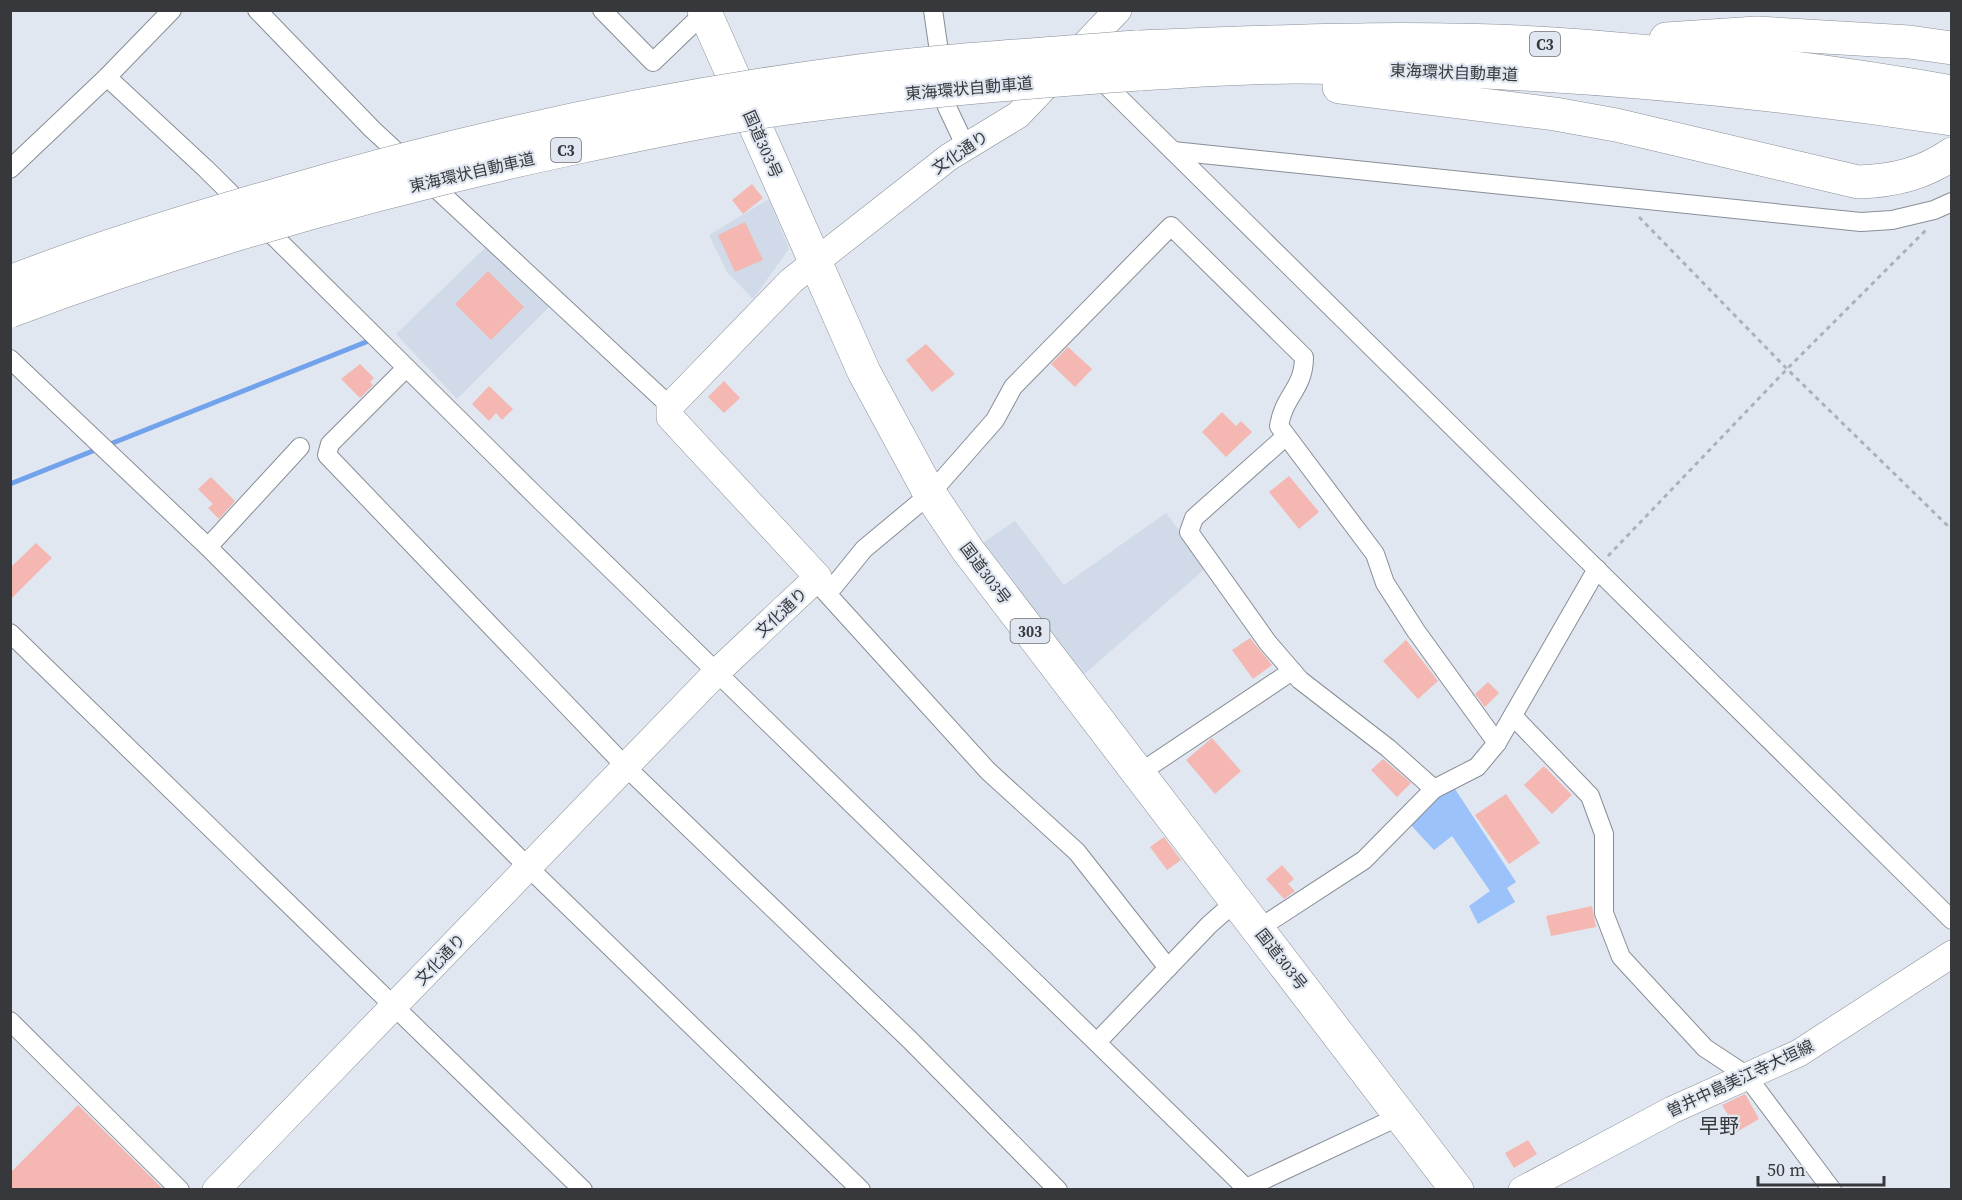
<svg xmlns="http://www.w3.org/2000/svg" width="1962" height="1200" font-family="'Source Serif 4','Noto Sans JP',serif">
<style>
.built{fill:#d0dae9}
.green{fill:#9bc2fb}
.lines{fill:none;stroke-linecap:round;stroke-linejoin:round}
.stream{stroke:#71a2eb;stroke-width:5}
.building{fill:#f4b7b1}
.street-casing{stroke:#888e96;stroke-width:20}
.secondary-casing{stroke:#888e96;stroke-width:28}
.highway-casing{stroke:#888e96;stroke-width:34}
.path{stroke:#acb0b8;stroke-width:3;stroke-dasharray:4.5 4.5;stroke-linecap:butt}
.street{stroke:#fff;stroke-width:18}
.secondary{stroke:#fff;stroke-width:27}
.highway{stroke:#fff;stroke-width:33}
.highway-bridge-casing{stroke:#888e96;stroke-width:34;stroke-linecap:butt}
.highway-bridge{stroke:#fff;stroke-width:33}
.labels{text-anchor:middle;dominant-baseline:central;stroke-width:4.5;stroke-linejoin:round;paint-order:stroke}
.shield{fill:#e1e7f1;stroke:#696c72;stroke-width:1.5}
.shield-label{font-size:15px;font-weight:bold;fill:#36383c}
.street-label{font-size:16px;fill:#36383c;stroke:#e1e7f1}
.quarter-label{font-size:20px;fill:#36383c;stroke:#e1e7f1}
</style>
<rect width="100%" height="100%" fill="#e1e7f1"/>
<g class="built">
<path d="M 769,199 L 789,249 L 753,299 L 727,272 L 709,235 Z"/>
<path d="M 488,245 L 552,304 L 457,399 L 396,334 Z"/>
<path d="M 1166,513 L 1207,567 L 1081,677 L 981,544 L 1015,521 L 1064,585 Z"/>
</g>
<path class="green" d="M 1455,789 L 1516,882 L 1507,888 L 1515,902 L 1478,924 L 1469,906 L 1490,891 L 1452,836 L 1434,850 L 1409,823 L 1434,800 Z"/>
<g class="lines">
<path class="stream" d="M 10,484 L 366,342"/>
</g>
<g class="building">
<path d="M 752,184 L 763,198 L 743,214 L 732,200 Z"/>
<path d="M 745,222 L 763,260 L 735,272 L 718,235 Z"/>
<path d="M 488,271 L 524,307 L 491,340 L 455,304 Z"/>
<path d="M 926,344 L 955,374 L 932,392 L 906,360 Z"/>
<path d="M 1068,347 L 1092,369 L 1075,387 L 1051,364 Z"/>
<path d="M 360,364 L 374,378 L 370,382 L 373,385 L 360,398 L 341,379 Z"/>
<path d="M 724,381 L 740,398 L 724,413 L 708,397 Z"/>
<path d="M 489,386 L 513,409 L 502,420 L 496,413 L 489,421 L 472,404 Z"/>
<path d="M 1222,412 L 1236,426 L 1241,421 L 1252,432 L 1226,457 L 1202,432 Z"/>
<path d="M 1289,476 L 1319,512 L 1299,529 L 1269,492 Z"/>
<path d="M 211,477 L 235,501 L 219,519 L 208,508 L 213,504 L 198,489 Z"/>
<path d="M 36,543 L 52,558 L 10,600 L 10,568 Z"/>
<path d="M 1250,638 L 1272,665 L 1253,679 L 1232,650 Z"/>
<path d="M 1406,640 L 1438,681 L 1418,699 L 1383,661 Z"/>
<path d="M 1488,682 L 1499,693 L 1485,707 L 1475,694 Z"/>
<path d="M 1212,738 L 1241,771 L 1215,794 L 1186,760 Z"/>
<path d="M 1383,759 L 1411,783 L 1397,797 L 1371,770 Z"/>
<path d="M 1544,766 L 1572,795 L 1552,814 L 1524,785 Z"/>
<path d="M 1506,794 L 1540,843 L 1509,864 L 1475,815 Z"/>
<path d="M 1164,837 L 1181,860 L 1167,870 L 1150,847 Z"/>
<path d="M 1282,865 L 1294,879 L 1288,884 L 1295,891 L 1284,899 L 1266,879 Z"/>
<path d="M 1592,906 L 1596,927 L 1551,936 L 1546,916 Z"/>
<path d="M 1745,1094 L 1759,1119 L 1733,1134 L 1724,1118 L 1728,1115 L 1722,1105 Z"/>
<path d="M 78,1105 L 164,1190 L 10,1190 L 10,1173 Z"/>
<path d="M 1528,1140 L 1537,1154 L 1514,1168 L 1505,1153 Z"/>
</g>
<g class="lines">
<g class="street-casing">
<g id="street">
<path d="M 257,10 L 372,129 L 670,406"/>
<path d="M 602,10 L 653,62 L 705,12"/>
<path d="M 933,10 L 947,107 L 966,147"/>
<path d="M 1097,76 L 1952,920"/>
<path d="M 107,77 L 206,169 L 542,502 L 1248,1190"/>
<path d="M 1173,151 L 1861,222 L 1892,220 L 1934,210 L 1952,202"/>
<path d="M 10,169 L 107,77 L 172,10"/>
<path d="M 10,359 L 208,547 L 529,868 L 861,1190"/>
<path d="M 406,368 L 330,444 L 327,455 L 626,767 L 910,1040 L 1058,1190"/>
<path d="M 1285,437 L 1194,518 L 1189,532 L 1268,643 L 1300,680 L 1388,748 L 1434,789"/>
<path d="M 208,547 L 300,447"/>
<path d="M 10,633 L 583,1190"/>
<path d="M 1513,716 L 1590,796 L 1604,834 L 1604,913 L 1621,957 L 1705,1048 L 1746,1075 L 1832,1190"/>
<path d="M 1138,774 L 1292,671"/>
<path d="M 1258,929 L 1364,860 L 1434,789 L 1477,767 L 1497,743 L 1597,569"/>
<path d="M 1168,968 L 1077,852 L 988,771 L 820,586 L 834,586 L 864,549 L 930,494 L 995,420 L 1013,387 L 1171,226 L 1304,357 C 1304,389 1284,395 1279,426 L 1375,554 L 1385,583 L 1416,631 L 1497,743"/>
<path d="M 10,1021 L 180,1190"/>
<path d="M 1098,1041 L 1209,925 L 1236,901"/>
<path d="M 1242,1190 L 1400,1116"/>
</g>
</g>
<g class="secondary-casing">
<g id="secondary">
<path d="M 216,1190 L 718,671 L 818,577 L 670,417 L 670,406 L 791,281 L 949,157 L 1018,115 L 1118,10"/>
<path d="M 1522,1190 L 1672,1110 L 1799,1053 L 1952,954"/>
</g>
</g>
<g class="highway-casing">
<g id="highway">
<path d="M 704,10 L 864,372 L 930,494 L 967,549 L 1074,689 L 1457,1190"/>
<path d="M 1666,39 L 1757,33 L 1909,42 L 1952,48"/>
<path d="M 1136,47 C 1284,41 1434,34 1582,46 C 1705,56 1829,70 1952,92"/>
<path d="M 1139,74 C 1191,71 1244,67 1297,67 C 1516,68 1735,86 1952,119"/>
<path d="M 1339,87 L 1555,114 L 1616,125 L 1858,182 C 1893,181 1923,174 1952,154"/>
</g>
</g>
<g class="path">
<path d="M 1639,217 L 1787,369 L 1952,530"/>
<path d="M 1608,556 L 1787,369 L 1926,230"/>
</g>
<use href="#street" class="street"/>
<use href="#secondary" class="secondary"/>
<use href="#highway" class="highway"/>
<g class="highway-bridge-casing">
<g id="highway-bridge">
<path d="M 10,282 C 95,249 182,222 269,197 C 455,142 644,100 836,74 C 935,60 1036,55 1136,47"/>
<path d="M 10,311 C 193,242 383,189 574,148 C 650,132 726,116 803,106 C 914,91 1026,82 1139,74"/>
</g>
</g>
<use href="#highway-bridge" class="highway-bridge"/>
</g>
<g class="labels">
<g class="shield">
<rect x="1530" y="32" width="30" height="24" rx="4.5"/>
<rect x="551" y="138" width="30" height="24" rx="4.5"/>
<rect x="1010.5" y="619" width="39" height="24" rx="4.5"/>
</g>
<g class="shield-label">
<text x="1545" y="44">C3</text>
<text x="566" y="150">C3</text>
<text x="1030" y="631">303</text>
</g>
<g class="street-label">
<text transform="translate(1454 72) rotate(2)">東海環状自動車道</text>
<text transform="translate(969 88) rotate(-5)">東海環状自動車道</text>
<text transform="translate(763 144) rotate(66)">国道303号</text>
<text transform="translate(960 152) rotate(-34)">文化通り</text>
<text transform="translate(472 172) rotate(-13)">東海環状自動車道</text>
<text transform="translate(986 573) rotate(53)">国道303号</text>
<text transform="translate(781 612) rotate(-43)">文化通り</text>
<text transform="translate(440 959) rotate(-46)">文化通り</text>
<text transform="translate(1282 959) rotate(52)">国道303号</text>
<text transform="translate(1740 1078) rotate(-25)">曽井中島美江寺大垣線</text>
</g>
<g class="quarter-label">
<text x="1719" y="1126">早野</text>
</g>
</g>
<rect width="1962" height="1200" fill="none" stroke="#36383c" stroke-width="24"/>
<path d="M1758 1176v9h126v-9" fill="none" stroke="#36383c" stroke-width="3"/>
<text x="1767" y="1176" font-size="18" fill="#36383c" stroke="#e1e7f1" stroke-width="4.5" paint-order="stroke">50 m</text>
</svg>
